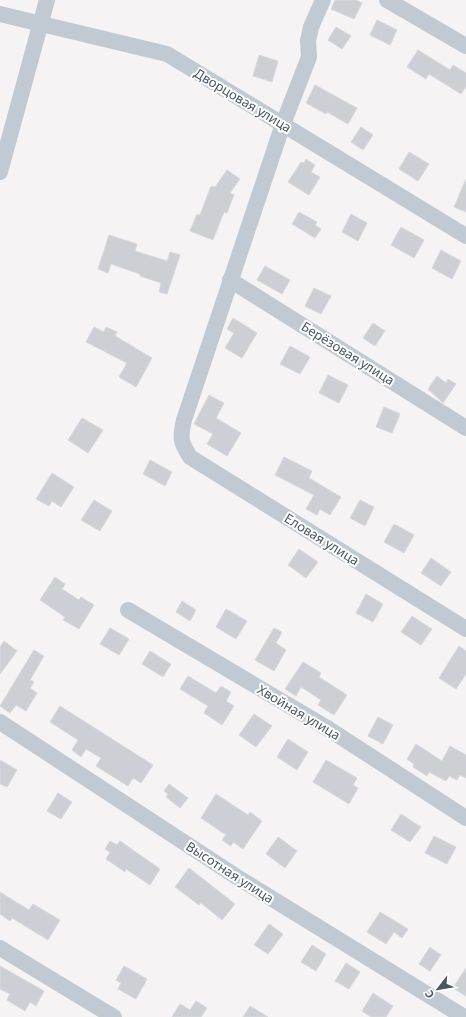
<svg xmlns="http://www.w3.org/2000/svg" width="466" height="1017" font-family="'Noto Sans',sans-serif">
<style>
.building{fill:#cdcfd5;stroke:#d7d9de}
.lines{fill:none;stroke-linecap:round;stroke-linejoin:round}
.minor{stroke:#c1cad2;stroke-width:16}
.labels{text-anchor:middle;dominant-baseline:central;stroke-width:4;stroke-linejoin:round;paint-order:stroke}
.street-label{font-size:13px;fill:#4a5661;stroke:#fff}
</style>
<rect width="100%" height="100%" fill="#f5f3f3"/>
<g class="building">
<path d="M 335,0 L 356,0 L 362,3 L 354,19 L 331,9 Z"/>
<path d="M 377,20 L 397,30 L 390,45 L 370,35 Z"/>
<path d="M 336,27 L 351,36 L 342,49 L 328,40 Z"/>
<path d="M 418,50 L 450,70 L 453,65 L 466,73 L 466,87 L 461,94 L 429,74 L 426,79 L 407,67 Z"/>
<path d="M 259,55 L 278,61 L 272,82 L 253,76 Z"/>
<path d="M 315,85 L 357,108 L 348,124 L 327,112 L 326,114 L 306,103 Z"/>
<path d="M 361,127 L 373,135 L 363,150 L 351,142 Z"/>
<path d="M 409,152 L 429,164 L 418,181 L 399,169 Z"/>
<path d="M 306,159 L 315,165 L 311,172 L 320,177 L 309,195 L 288,182 L 301,162 L 304,163 Z"/>
<path d="M 227,170 L 240,179 L 230,193 L 234,195 L 227,213 L 224,212 L 213,240 L 190,231 L 197,214 L 200,215 L 211,186 L 215,187 Z"/>
<path d="M 466,179 L 466,212 L 454,207 Z"/>
<path d="M 299,212 L 317,222 L 315,225 L 321,229 L 315,238 L 292,224 Z"/>
<path d="M 351,214 L 367,223 L 358,241 L 342,232 Z"/>
<path d="M 401,227 L 424,240 L 414,258 L 391,245 Z"/>
<path d="M 109,235 L 137,244 L 135,251 L 167,261 L 170,252 L 180,255 L 167,294 L 159,292 L 161,283 L 140,276 L 140,274 L 111,264 L 108,273 L 98,269 Z"/>
<path d="M 441,250 L 461,261 L 452,279 L 432,268 Z"/>
<path d="M 265,266 L 290,280 L 282,294 L 257,280 Z"/>
<path d="M 314,288 L 331,296 L 321,314 L 305,306 Z"/>
<path d="M 233,318 L 257,333 L 242,358 L 225,348 L 234,333 L 227,329 Z"/>
<path d="M 373,323 L 385,331 L 375,346 L 363,338 Z"/>
<path d="M 94,327 L 104,332 L 106,327 L 117,332 L 115,336 L 152,358 L 136,387 L 119,377 L 127,363 L 86,342 Z"/>
<path d="M 290,346 L 310,357 L 300,374 L 280,364 Z"/>
<path d="M 328,375 L 348,385 L 339,403 L 319,393 Z"/>
<path d="M 437,376 L 446,383 L 448,379 L 456,384 L 443,403 L 428,389 Z"/>
<path d="M 209,395 L 224,403 L 216,418 L 241,433 L 227,456 L 207,444 L 213,434 L 194,424 Z"/>
<path d="M 384,407 L 400,414 L 392,433 L 376,427 Z"/>
<path d="M 82,418 L 103,430 L 88,453 L 68,440 Z"/>
<path d="M 284,457 L 312,471 L 309,478 L 341,497 L 330,515 L 320,509 L 317,515 L 306,509 L 314,495 L 275,475 Z"/>
<path d="M 150,460 L 172,472 L 165,486 L 143,474 Z"/>
<path d="M 52,473 L 74,487 L 61,507 L 52,501 L 49,506 L 36,499 Z"/>
<path d="M 94,500 L 112,511 L 100,531 L 81,520 Z"/>
<path d="M 360,500 L 374,507 L 365,526 L 350,518 Z"/>
<path d="M 394,524 L 414,535 L 404,553 L 384,542 Z"/>
<path d="M 299,549 L 318,562 L 306,578 L 288,565 Z"/>
<path d="M 431,558 L 451,572 L 441,586 L 421,573 Z"/>
<path d="M 55,577 L 65,584 L 62,589 L 79,600 L 81,597 L 94,605 L 79,629 L 63,620 L 65,617 L 40,600 Z"/>
<path d="M 366,594 L 383,604 L 373,622 L 356,613 Z"/>
<path d="M 182,601 L 196,610 L 190,621 L 176,612 Z"/>
<path d="M 226,609 L 247,621 L 236,639 L 216,627 Z"/>
<path d="M 412,616 L 432,629 L 421,645 L 401,632 Z"/>
<path d="M 110,628 L 129,639 L 119,655 L 100,644 Z"/>
<path d="M 274,628 L 282,632 L 276,643 L 286,650 L 274,671 L 255,660 Z"/>
<path d="M 4,641 L 17,651 L 0,674 L 0,647 Z"/>
<path d="M 459,646 L 466,651 L 466,674 L 456,689 L 439,678 Z"/>
<path d="M 34,650 L 44,656 L 30,680 L 34,682 L 30,688 L 37,693 L 26,711 L 16,705 L 10,713 L 0,706 Z"/>
<path d="M 150,651 L 171,664 L 163,677 L 142,664 Z"/>
<path d="M 303,662 L 321,673 L 319,677 L 347,695 L 334,715 L 318,705 L 321,700 L 301,687 L 296,696 L 285,689 Z"/>
<path d="M 188,676 L 216,693 L 221,686 L 231,692 L 226,701 L 234,706 L 222,725 L 204,713 L 208,706 L 180,689 Z"/>
<path d="M 60,706 L 153,765 L 141,783 L 133,778 L 128,786 L 96,766 L 101,758 L 86,749 L 81,757 L 72,750 L 78,740 L 50,722 Z"/>
<path d="M 254,714 L 272,726 L 256,747 L 239,735 Z"/>
<path d="M 378,717 L 393,725 L 383,744 L 368,736 Z"/>
<path d="M 288,739 L 308,752 L 297,770 L 277,757 Z"/>
<path d="M 416,744 L 442,761 L 450,746 L 466,755 L 466,778 L 460,775 L 457,780 L 449,776 L 446,781 L 429,772 L 427,776 L 413,767 L 414,764 L 407,759 Z"/>
<path d="M 0,760 L 17,770 L 7,787 L 0,784 Z"/>
<path d="M 326,760 L 357,778 L 353,785 L 358,788 L 349,804 L 313,782 Z"/>
<path d="M 169,784 L 188,798 L 180,808 L 166,797 L 168,794 L 164,791 Z"/>
<path d="M 58,793 L 72,802 L 61,819 L 47,811 Z"/>
<path d="M 216,794 L 248,815 L 250,812 L 262,821 L 243,849 L 233,842 L 231,846 L 222,840 L 226,835 L 201,818 Z"/>
<path d="M 401,814 L 421,827 L 410,842 L 391,830 Z"/>
<path d="M 434,836 L 456,847 L 447,864 L 425,853 Z"/>
<path d="M 278,837 L 297,851 L 285,868 L 266,854 Z"/>
<path d="M 110,841 L 117,845 L 120,841 L 160,869 L 150,885 L 126,869 L 125,872 L 106,859 L 110,852 L 105,849 Z"/>
<path d="M 189,868 L 235,904 L 222,920 L 201,903 L 199,905 L 175,887 Z"/>
<path d="M 0,892 L 29,910 L 33,904 L 60,920 L 48,940 L 12,918 L 10,921 L 0,914 Z"/>
<path d="M 380,912 L 408,929 L 402,938 L 394,932 L 386,944 L 367,932 Z"/>
<path d="M 269,924 L 283,934 L 268,954 L 254,945 Z"/>
<path d="M 312,945 L 326,954 L 316,971 L 301,962 Z"/>
<path d="M 430,947 L 441,955 L 430,971 L 419,964 Z"/>
<path d="M 346,963 L 360,972 L 349,989 L 335,981 Z"/>
<path d="M 0,966 L 44,991 L 36,1006 L 30,1002 L 25,1011 L 7,1000 L 10,994 L 0,989 Z"/>
<path d="M 124,966 L 147,979 L 136,999 L 118,989 L 121,983 L 116,980 Z"/>
<path d="M 466,968 L 466,996 L 453,988 Z"/>
<path d="M 373,993 L 393,1006 L 386,1017 L 371,1017 L 362,1011 Z"/>
<path d="M 196,1001 L 207,1008 L 201,1017 L 172,1017 L 180,1004 L 190,1010 Z"/>
<path d="M 250,1006 L 268,1017 L 243,1017 Z"/>
</g>
<g class="lines">
<g class="minor">
<path d="M 323,0 L 311,27 L 308,41 L 309,57 L 283,124 L 184,420 C 180,438 180,441 190,457 L 466,629"/>
<path d="M 387,0 L 466,46"/>
<path d="M 0,14 L 167,54 L 466,236"/>
<path d="M 0,172 L 47,0"/>
<path d="M 230,280 L 466,428"/>
<path d="M 128,610 L 327,728 L 466,818"/>
<path d="M 0,722 L 237,877 L 464,1017"/>
<path d="M 0,948 L 114,1017"/>
</g>
</g>
<g class="labels">
<g class="street-label">
<text transform="translate(243 100) rotate(31)">Дворцовая улица</text>
<text transform="translate(348 353) rotate(32)">Берёзовая улица</text>
<text transform="translate(322 539) rotate(32)">Еловая улица</text>
<text transform="translate(299 712) rotate(31)">Хвойная улица</text>
<text transform="translate(230 872) rotate(33)">Высотная улица</text>
</g>
</g>
<g transform="translate(438 989) rotate(239)" stroke="#ffffff" stroke-width="3" paint-order="stroke">
<path d="M0-3L7 15L0 10L-7 15Z" fill="#4a5661"/>
<text y="-6" font-size="11" font-weight="bold" text-anchor="middle" fill="#4a5661">С</text>
</g>
</svg>
